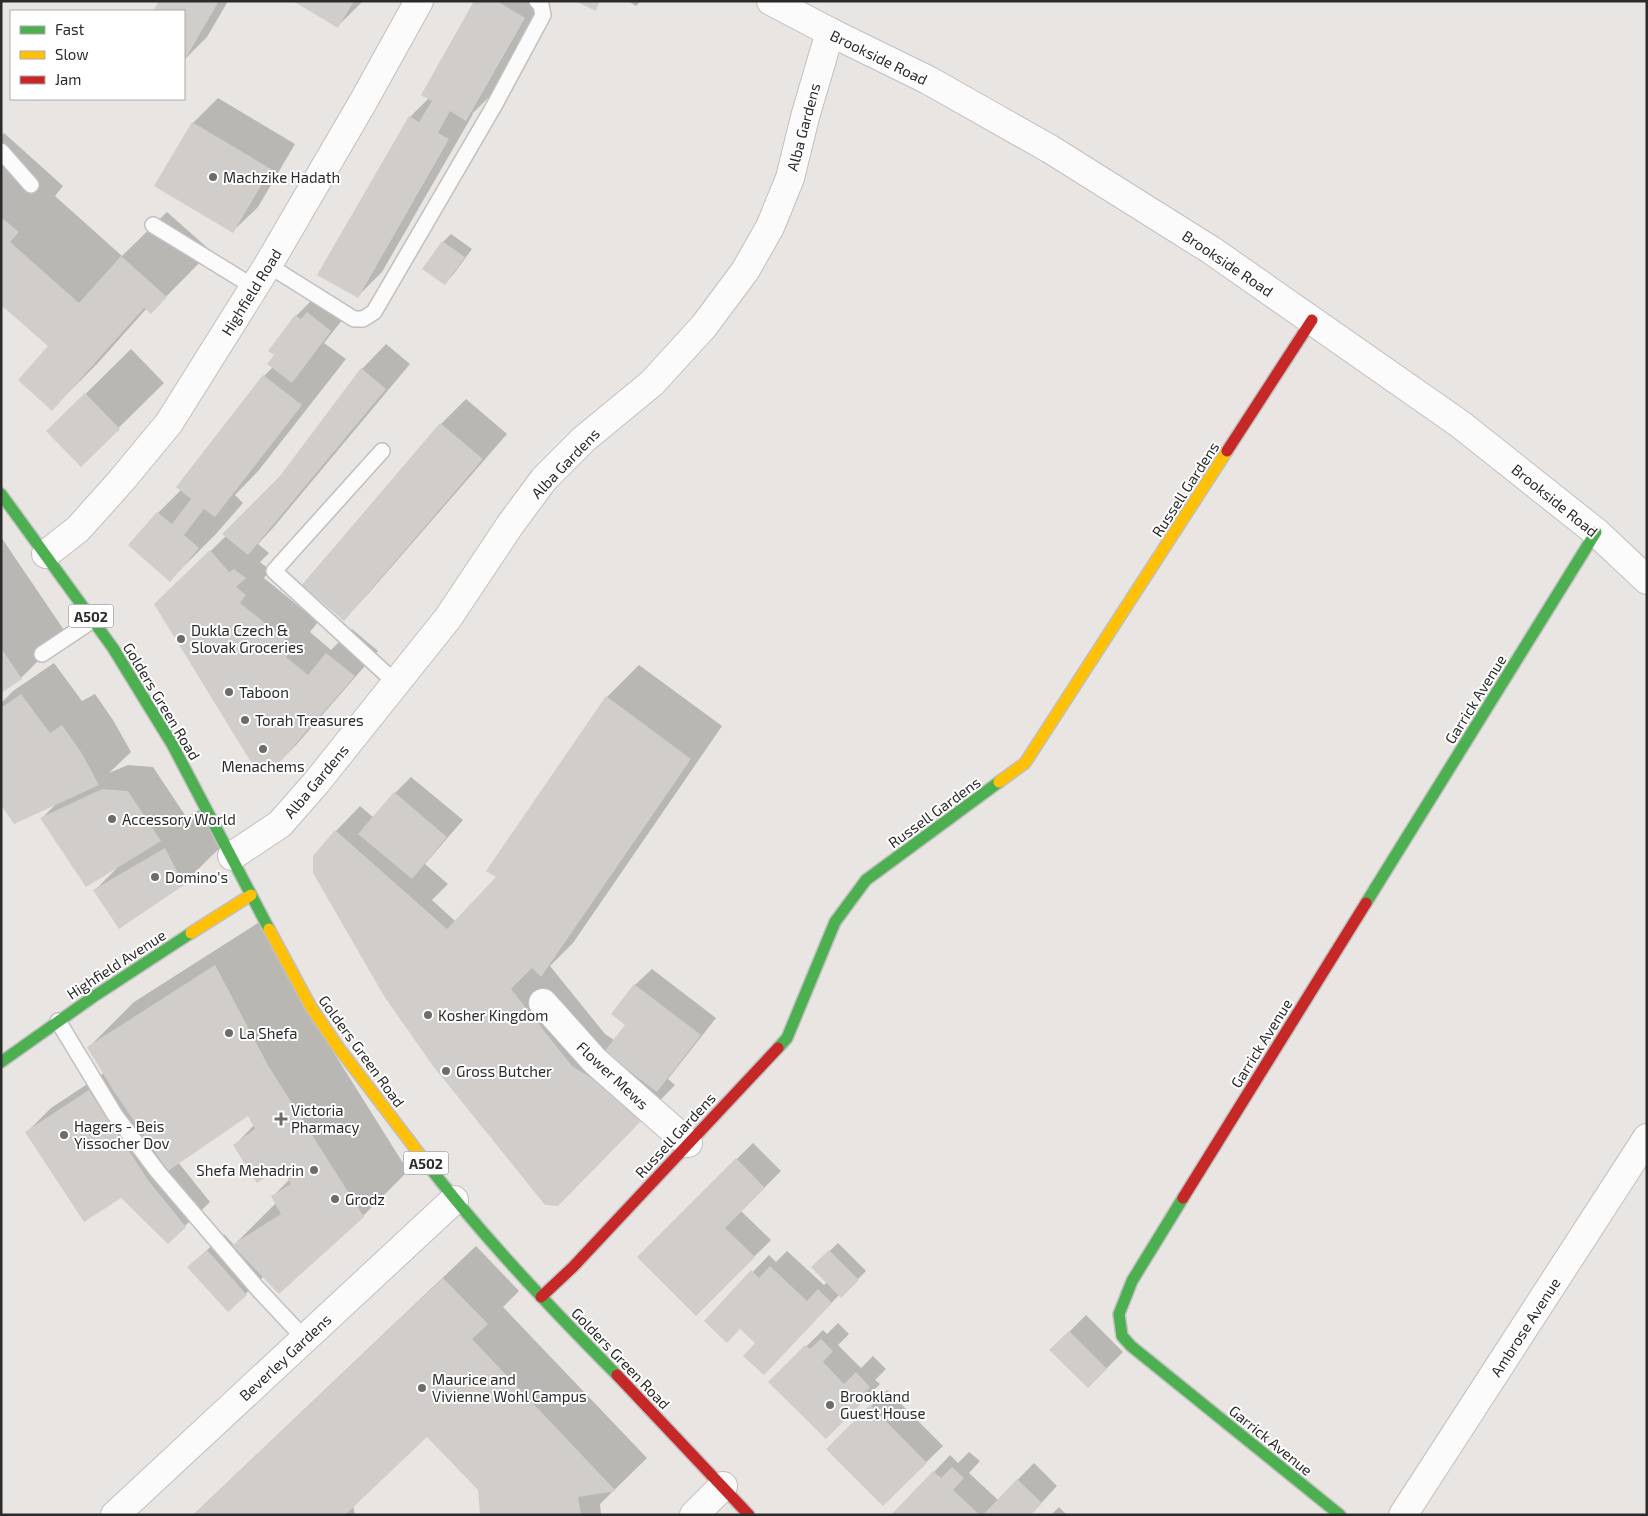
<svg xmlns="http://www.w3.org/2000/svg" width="1648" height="1516" font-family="'Exo 2',sans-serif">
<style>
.shadow{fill:#0003}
.building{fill:#d0cdcb}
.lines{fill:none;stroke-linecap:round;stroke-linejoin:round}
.lane-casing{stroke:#c1c0c0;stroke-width:18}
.street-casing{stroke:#c1c0c0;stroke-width:30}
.fast-casing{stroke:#c1c0c0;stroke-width:14}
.slow-casing{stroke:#c1c0c0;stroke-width:14}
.jam-casing{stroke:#c1c0c0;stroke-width:14}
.lane{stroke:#fcfbfb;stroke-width:15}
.street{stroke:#fcfbfb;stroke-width:28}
.fast{stroke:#4caf50;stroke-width:11}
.slow{stroke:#ffc107;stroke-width:11}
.jam{stroke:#c62828;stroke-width:11}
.poi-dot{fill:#6d6c6b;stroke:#fff;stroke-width:2}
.labels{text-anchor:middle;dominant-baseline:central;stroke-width:4;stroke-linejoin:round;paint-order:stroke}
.shield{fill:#fff;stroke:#6b6b6b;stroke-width:1}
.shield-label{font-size:14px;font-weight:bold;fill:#2b2b2b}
.street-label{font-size:15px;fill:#2b2b2b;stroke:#fff}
.poi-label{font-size:15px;fill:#2b2b2b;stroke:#fff;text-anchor:start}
</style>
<rect width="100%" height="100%" fill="#e8e5e2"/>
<g class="shadow">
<path d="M 160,1 L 228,1 L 207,37 L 184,60 L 184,11 L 154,11 Z"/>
<path d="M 296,1 L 363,1 L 338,26 Z"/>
<path d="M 476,1 L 544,1 L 491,95 L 472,114 L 473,114 L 382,272 L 358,296 L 410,117 L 429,98 Z"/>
<path d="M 628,1 L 641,1 L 636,6 Z"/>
<path d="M 218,98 L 295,144 L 258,207 L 233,231 L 156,185 L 193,123 Z"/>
<path d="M 4,133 L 63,186 L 55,196 L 122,256 L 167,212 L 211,251 L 151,312 L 147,308 L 97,364 L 52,409 L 49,346 L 1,303 L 1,136 Z"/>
<path d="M 451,234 L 472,249 L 453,275 L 445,283 L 424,268 L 443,242 Z"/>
<path d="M 313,299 L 347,314 L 324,343 L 346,359 L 259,470 L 235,495 L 243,503 L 215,535 L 170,580 L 130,545 L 158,513 L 181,490 L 264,376 L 273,367 L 276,355 L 270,350 L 296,316 Z"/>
<path d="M 386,344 L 410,364 L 272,529 L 258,544 L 269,553 L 260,562 L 270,570 L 264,578 L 318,622 L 310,632 L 331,650 L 352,629 L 378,651 L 297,744 L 272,769 L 181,580 L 226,536 L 281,476 L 362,369 Z"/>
<path d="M 131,349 L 164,383 L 81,465 L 48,431 Z"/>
<path d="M 466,399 L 507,434 L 368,594 L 344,619 L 303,584 L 441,424 Z"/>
<path d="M 1,537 L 66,633 L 21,678 L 1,691 Z"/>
<path d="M 54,663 L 82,701 L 95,694 L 113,720 L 131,752 L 109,773 L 128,765 L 153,767 L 185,815 L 181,821 L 210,803 L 229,839 L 183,884 L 119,927 L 95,890 L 117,868 L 42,818 L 57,803 L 1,802 L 1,703 L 13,691 Z"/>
<path d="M 639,665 L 722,726 L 573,943 L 550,966 L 605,1034 L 614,1040 L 627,1024 L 635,985 L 652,969 L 716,1018 L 668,1079 L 675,1085 L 590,1173 L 314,856 L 336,831 L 360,806 L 374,818 L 395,793 L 411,777 L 463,820 L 425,864 L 448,884 L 432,900 L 455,921 L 498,876 L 607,697 Z"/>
<path d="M 261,921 L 314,1021 L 408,1171 L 363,1216 L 264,1276 L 228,1311 L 189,1267 L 224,1234 L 234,1245 L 276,1203 L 272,1197 L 290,1179 L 281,1165 L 235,1145 L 254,1125 L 248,1114 L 178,1162 L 210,1202 L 168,1242 L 121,1196 L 26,1133 L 51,1108 L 104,1073 L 89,1047 L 134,1002 Z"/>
<path d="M 753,1143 L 781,1171 L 741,1211 L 771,1240 L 696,1314 L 638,1257 Z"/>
<path d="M 838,1243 L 866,1271 L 841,1296 L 840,1294 L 780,1357 L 757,1343 L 740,1328 L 706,1321 L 769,1255 L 776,1262 L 787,1251 L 824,1285 L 827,1282 L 813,1267 Z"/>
<path d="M 476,1246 L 519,1291 L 503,1307 L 647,1458 L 600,1504 L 601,1515 L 482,1515 L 479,1489 L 427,1435 L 353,1505 L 355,1515 L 193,1515 Z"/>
<path d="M 1086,1315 L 1123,1352 L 1088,1387 L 1051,1350 Z"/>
<path d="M 838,1323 L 849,1334 L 838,1345 L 861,1368 L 873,1356 L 886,1369 L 875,1380 L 880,1384 L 826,1438 L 770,1382 L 823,1330 L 827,1334 Z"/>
<path d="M 887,1390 L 943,1446 L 883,1504 L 828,1449 Z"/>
<path d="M 969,1452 L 980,1461 L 969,1473 L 998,1500 L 1034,1463 L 1057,1486 L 1030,1515 L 924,1515 L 934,1472 L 950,1455 L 958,1463 Z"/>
<path d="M 1059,1507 L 1067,1515 L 1051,1515 Z"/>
</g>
<g class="building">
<path d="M 159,1 L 219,1 L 184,61 L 184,11 L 153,11 Z"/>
<path d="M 293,1 L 354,1 L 338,28 Z"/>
<path d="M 474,1 L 497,1 L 525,18 L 466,121 L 450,111 L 438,133 L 449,139 L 358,298 L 317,275 L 409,116 L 419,122 L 432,101 L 421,95 Z"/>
<path d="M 575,1 L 600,1 L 596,11 Z"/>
<path d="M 192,122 L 271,169 L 233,233 L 154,186 Z"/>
<path d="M 1,217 L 19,232 L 10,242 L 79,303 L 121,256 L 167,297 L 151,314 L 144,308 L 52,411 L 18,380 L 48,346 L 1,305 Z"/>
<path d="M 442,241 L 465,257 L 445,285 L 422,269 Z"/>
<path d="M 307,312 L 331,331 L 292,383 L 267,364 L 274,355 L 268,351 L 295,315 L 301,319 Z"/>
<path d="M 361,368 L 386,389 L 248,555 L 222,534 L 280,476 Z"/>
<path d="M 263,375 L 302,405 L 215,517 L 204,509 L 184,535 L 199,548 L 170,582 L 128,545 L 157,512 L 172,524 L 191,499 L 176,487 Z"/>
<path d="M 85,393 L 120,429 L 81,467 L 46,431 Z"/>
<path d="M 440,423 L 483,459 L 344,621 L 302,585 Z"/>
<path d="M 210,550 L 229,572 L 234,569 L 246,578 L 236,587 L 246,595 L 240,603 L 295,647 L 286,657 L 308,675 L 326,653 L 355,676 L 272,771 L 254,767 L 154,604 Z"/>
<path d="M 1,648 L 22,679 L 1,693 Z"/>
<path d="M 21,694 L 50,733 L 62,725 L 81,752 L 99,785 L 14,824 L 1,805 L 1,708 Z"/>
<path d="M 606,696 L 691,759 L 541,977 L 532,968 L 511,989 L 572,1066 L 622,1097 L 644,1118 L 558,1206 L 545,1205 L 433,1066 L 384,996 L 313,873 L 313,856 L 335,830 L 447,929 L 496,877 L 486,871 Z"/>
<path d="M 102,789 L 128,791 L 161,841 L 86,887 L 40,818 Z"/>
<path d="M 394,792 L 447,837 L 412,879 L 358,834 Z"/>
<path d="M 165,848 L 184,885 L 119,929 L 93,890 Z"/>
<path d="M 215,965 L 269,1067 L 364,1217 L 279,1294 L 232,1245 L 281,1214 L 271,1196 L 291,1184 L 281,1167 L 257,1183 L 233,1145 L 255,1129 L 248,1116 L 168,1171 L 113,1090 L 87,1047 Z"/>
<path d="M 634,984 L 701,1035 L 657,1092 L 604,1052 L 625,1025 L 611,1014 Z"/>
<path d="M 89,1090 L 148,1180 L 186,1227 L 168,1244 L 121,1198 L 84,1222 L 25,1132 Z"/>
<path d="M 736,1158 L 765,1188 L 725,1228 L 755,1257 L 696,1316 L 637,1257 Z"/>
<path d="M 207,1250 L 247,1295 L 228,1312 L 187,1267 Z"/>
<path d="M 829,1250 L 859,1280 L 841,1298 L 811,1267 Z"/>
<path d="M 770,1266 L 807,1301 L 818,1289 L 832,1303 L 764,1375 L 743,1356 L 755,1343 L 740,1329 L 727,1343 L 704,1321 L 751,1270 L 759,1278 Z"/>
<path d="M 443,1278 L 488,1324 L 472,1339 L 616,1491 L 578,1497 L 581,1515 L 480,1515 L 478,1490 L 427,1437 L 345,1515 L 193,1515 Z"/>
<path d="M 1069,1331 L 1107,1369 L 1088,1388 L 1049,1350 Z"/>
<path d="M 821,1339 L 833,1351 L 823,1362 L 844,1384 L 856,1372 L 870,1387 L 860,1397 L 864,1401 L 826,1439 L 768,1382 L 805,1345 L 810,1349 Z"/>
<path d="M 870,1405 L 927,1463 L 883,1506 L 826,1449 Z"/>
<path d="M 952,1467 L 964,1478 L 953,1490 L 980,1515 L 891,1515 L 933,1471 L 941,1478 Z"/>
<path d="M 1017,1479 L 1042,1503 L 1031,1515 L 983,1515 Z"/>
</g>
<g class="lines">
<g class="lane-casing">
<g id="lane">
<path d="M 1,151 L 31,185"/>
<path d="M 153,225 L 254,287"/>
<path d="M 268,265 L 354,319 L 363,319 L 374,312 L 494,106 L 543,15 L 541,5 L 537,1"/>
<path d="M 382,451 L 274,571 L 397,684"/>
<path d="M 42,654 L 93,620"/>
<path d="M 58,1021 L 115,1115 L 158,1172 L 258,1289 L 305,1339"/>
</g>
</g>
<g class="street-casing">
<g id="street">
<path d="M 771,1 L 830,32 L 928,80 L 1050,149 L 1211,250 L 1460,424 L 1596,532 L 1647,580"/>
<path d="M 46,554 L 78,529 L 121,481 L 169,423 L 268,265 L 363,102 L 419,1"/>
<path d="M 232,856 L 280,824 L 316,783 L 448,618 L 510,525 L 544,479 L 584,439 L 652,383 L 704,326 L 745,271 L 770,227 L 790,178 L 805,117 L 830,32"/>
<path d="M 543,1003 L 595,1061 L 688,1143"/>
<path d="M 115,1515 L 454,1200"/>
<path d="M 694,1515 L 723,1486"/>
<path d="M 1403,1515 L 1647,1138"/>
</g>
</g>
<g class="fast-casing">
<g id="fast">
<path d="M 1,494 L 113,648 L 172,744 L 269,929"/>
<path d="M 1366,903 L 1596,532"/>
<path d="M 778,1048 L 787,1038 L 835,922 L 866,880 L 999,782"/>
<path d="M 1,1062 L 93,997 L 191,933"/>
<path d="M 421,1156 C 480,1234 548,1305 617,1375"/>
<path d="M 1183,1198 L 1132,1281 L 1119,1314 L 1122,1336 L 1131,1346 L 1340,1515"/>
</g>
</g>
<g class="slow-casing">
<g id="slow">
<path d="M 999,782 L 1025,763 L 1227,451"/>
<path d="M 269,929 L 311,1007 L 338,1047 L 421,1156"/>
<path d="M 191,933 L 251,895"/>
</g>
</g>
<g class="jam-casing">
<g id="jam">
<path d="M 1227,451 L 1312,320"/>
<path d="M 1183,1198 L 1366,903"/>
<path d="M 541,1297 L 573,1267 L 778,1048"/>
<path d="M 617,1375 L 749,1515"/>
</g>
</g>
<use href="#lane" class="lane"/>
<use href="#street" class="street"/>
<use href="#fast" class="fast"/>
<use href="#slow" class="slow"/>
<use href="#jam" class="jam"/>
</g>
<g class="poi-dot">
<circle cx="213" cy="177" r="5"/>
<circle cx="181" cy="639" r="5"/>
<circle cx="229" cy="692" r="5"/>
<circle cx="245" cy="720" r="5"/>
<circle cx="263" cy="749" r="5"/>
<circle cx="112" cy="819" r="5"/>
<circle cx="155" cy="877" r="5"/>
<circle cx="428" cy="1015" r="5"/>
<circle cx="229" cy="1033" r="5"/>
<circle cx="446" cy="1071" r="5"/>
<path d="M278.5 1111.5h5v5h5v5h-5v5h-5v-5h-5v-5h5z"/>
<circle cx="64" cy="1135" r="5"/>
<circle cx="314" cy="1170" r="5"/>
<circle cx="335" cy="1199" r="5"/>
<circle cx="422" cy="1388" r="5"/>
<circle cx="830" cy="1405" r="5"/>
</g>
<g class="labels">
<g class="shield">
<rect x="68.5" y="604.5" width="45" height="23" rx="4"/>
<rect x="403.5" y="1151.5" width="45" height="23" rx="4"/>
</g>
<g class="shield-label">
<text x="91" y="616">A502</text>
<text x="426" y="1163">A502</text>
</g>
<g class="street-label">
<text transform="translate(879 57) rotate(26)">Brookside Road</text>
<text transform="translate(803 127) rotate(-75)">Alba Gardens</text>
<text transform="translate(1228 263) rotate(34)">Brookside Road</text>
<text transform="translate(251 292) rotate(-58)">Highfield Road</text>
<text transform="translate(565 463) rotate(-46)">Alba Gardens</text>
<text transform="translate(1185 489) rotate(-57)">Russell Gardens</text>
<text transform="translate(1555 500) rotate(39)">Brookside Road</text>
<text transform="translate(1475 699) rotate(-58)">Garrick Avenue</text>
<text transform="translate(162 701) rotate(59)">Golders Green Road</text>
<text transform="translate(316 781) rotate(-50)">Alba Gardens</text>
<text transform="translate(934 812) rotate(-36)">Russell Gardens</text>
<text transform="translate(116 964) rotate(-33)">Highfield Avenue</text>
<text transform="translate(1261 1043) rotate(-58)">Garrick Avenue</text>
<text transform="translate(362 1051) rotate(54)">Golders Green Road</text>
<text transform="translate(613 1075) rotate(43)">Flower Mews</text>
<text transform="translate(675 1135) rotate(-47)">Russell Gardens</text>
<text transform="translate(1525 1327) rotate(-57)">Ambrose Avenue</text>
<text transform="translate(285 1357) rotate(-43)">Beverley Gardens</text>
<text transform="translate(621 1358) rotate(46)">Golders Green Road</text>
<text transform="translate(1271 1440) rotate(39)">Garrick Avenue</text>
</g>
<g class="poi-label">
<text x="223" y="177">Machzike Hadath</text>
<text x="191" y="630">Dukla Czech &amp;<tspan x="191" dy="17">Slovak Groceries</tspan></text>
<text x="239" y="692">Taboon</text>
<text x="255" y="720">Torah Treasures</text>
<text x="263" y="766" text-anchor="middle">Menachems</text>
<text x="122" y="819">Accessory World</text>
<text x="165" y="877">Domino's</text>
<text x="438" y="1015">Kosher Kingdom</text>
<text x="239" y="1033">La Shefa</text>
<text x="456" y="1071">Gross Butcher</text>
<text x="291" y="1110">Victoria<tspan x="291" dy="17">Pharmacy</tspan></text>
<text x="74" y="1126">Hagers - Beis<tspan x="74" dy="17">Yissocher Dov</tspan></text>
<text x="304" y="1170" text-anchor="end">Shefa Mehadrin</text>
<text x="345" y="1199">Grodz</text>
<text x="432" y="1379">Maurice and<tspan x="432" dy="17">Vivienne Wohl Campus</tspan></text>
<text x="840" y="1396">Brookland<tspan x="840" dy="17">Guest House</tspan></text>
</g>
</g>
<rect width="1648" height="1516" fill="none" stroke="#2b2b2b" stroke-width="5"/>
<rect x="10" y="10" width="175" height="90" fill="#ffffff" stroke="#aaaaaa"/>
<rect x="20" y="26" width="25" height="8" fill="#4caf50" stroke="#aaaaaa"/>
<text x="55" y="35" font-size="15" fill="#2b2b2b">Fast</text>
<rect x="20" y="51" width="25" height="8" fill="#ffc107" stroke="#aaaaaa"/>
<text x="55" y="60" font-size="15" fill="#2b2b2b">Slow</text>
<rect x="20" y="76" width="25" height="8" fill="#c62828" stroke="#aaaaaa"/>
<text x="55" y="85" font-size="15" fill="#2b2b2b">Jam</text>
</svg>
